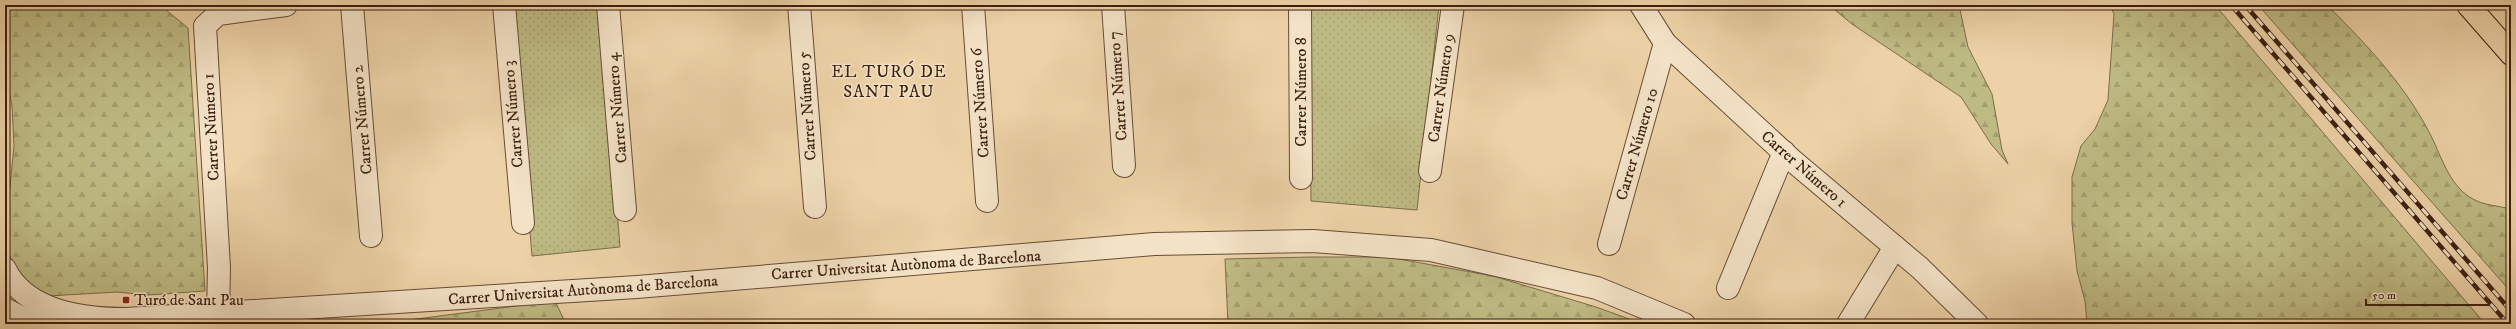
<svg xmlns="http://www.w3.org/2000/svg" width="2516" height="329" font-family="'IM FELL DW Pica',serif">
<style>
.green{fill:url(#green-dots);stroke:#7c6c4a}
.forest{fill:url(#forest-firs);stroke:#7c6c4a}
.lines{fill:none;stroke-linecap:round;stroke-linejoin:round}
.minor-casing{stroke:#684c36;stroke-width:24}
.highway-casing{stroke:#3b1f10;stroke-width:24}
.minor{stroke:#f3e2c6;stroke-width:22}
.highway{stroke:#edd2a7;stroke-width:22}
.rail-casing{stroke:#3b1f10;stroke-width:4.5}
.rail{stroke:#f3e2c6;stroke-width:3;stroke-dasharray:9;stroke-linecap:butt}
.poi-dot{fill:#8f2418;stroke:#f3e2c6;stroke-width:1.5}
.labels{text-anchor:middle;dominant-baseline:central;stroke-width:3;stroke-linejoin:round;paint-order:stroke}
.street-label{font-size:16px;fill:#3b1f10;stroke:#f3e2c6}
.poi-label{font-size:16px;fill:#3b1f10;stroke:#f3e2c6;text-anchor:start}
.neighbourhood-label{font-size:17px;letter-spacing:1px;fill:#3b1f10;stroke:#f3e2c6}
</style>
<defs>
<pattern id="green-dots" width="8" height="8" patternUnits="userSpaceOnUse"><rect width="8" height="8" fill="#beba83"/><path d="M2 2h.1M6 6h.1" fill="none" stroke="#a49f70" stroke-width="1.8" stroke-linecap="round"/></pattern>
<pattern id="forest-firs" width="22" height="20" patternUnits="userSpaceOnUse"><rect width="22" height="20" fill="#beba83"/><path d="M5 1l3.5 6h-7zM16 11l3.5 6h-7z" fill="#a49f70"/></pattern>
</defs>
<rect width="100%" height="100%" fill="#edd2a7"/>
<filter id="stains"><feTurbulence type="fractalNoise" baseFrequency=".005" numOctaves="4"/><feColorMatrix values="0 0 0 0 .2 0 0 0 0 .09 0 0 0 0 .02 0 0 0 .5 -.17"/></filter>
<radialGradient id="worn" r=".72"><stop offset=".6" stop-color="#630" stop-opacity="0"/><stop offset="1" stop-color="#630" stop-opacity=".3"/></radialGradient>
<g class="green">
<path d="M 511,5 L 600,5 L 620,247 L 532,256 Z"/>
<path d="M 1309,5 L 1439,5 L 1417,210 L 1311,201 Z"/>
<path d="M 5,287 L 34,311 L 5,298 Z"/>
</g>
<g class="forest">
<path d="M 5,5 L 160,5 L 188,28 L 205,291 L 147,295 L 117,292 L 48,296 L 29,285 L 16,270 L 8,251 L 6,227 L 14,146 L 12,106 L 5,74 Z"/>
<path d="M 1829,5 L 1959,5 L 1968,47 L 1992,94 L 2002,150 L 2008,164 L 1991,144 L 1961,97 L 1852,24 Z"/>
<path d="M 2110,5 L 2215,5 L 2485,324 L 2087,324 L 2085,301 L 2077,271 L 2072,223 L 2072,177 L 2081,146 L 2095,129 L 2108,100 L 2114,14 Z"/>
<path d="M 2258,5 L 2327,5 C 2368,46 2409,89 2434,142 C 2443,162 2452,188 2473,199 C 2483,205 2499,206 2511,209 L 2511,292 Z"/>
<path d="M 1312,257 L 1388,257 L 1493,276 L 1596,307 L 1643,324 L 1228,324 L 1225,259 Z"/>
<path d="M 555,301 L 566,324 L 378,324 Z"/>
</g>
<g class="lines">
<g class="minor-casing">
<g id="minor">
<path d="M 352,5 L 371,236"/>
<path d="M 504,5 L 523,223"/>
<path d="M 608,5 L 625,210"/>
<path d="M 799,5 L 815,207"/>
<path d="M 973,5 L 987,201"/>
<path d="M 1113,5 L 1124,166"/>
<path d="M 1300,5 L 1301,178"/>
<path d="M 1641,5 L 1665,43 L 1793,161 L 1920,268 L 1977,324"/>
<path d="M 1430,171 L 1453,5"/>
<path d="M 1609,244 L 1665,43"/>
<path d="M 5,269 C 26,312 83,319 126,319 L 637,287 L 1154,244 L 1313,241 L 1431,250 L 1597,288 L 1684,324"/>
<path d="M 1728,288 L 1784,152"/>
<path d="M 5,309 L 22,318 L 40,324"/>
<path d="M 218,314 L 219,268 L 205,26 L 218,14 L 286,5"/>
<path d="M 1848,324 L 1895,247"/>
</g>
</g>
<g class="highway-casing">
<path id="highway" d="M 2468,5 L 2511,54"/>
</g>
<use href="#minor" class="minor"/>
<use href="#highway" class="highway"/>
<g class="rail-casing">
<g id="rail">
<path d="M 2231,5 L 2508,324"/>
<path d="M 2245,5 L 2511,311"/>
</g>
</g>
<use href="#rail" class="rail"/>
</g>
<rect class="poi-dot" x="122" y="296" width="8" height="8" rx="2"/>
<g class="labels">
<g class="street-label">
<text transform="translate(1118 86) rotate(-94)">Carrer Número 7</text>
<text transform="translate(1441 88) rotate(-82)">Carrer Número 9</text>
<text transform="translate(1301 92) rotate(-90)">Carrer Número 8</text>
<text transform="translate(980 103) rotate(-94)">Carrer Número 6</text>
<text transform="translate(807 106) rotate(-94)">Carrer Número 5</text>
<text transform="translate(617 108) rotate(-95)">Carrer Número 4</text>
<text transform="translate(513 114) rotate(-95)">Carrer Número 3</text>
<text transform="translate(362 120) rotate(-95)">Carrer Número 2</text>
<text transform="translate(211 127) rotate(-93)">Carrer Número 1</text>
<text transform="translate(1637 144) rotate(-74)">Carrer Número 10</text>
<text transform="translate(1804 169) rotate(41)">Carrer Número 1</text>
<text transform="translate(906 265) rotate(-4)">Carrer Universitat Autònoma de Barcelona</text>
<text transform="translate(583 290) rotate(-4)">Carrer Universitat Autònoma de Barcelona</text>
</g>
<g class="poi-label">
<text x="134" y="300">Turó de Sant Pau</text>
</g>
<g class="neighbourhood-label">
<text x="889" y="72">EL TURÓ DE<tspan x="889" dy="20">SANT PAU</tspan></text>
</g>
</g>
<rect width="2516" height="329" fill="none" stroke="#edd2a7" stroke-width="20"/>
<rect x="6" y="6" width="2504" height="317" fill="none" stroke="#3b1f10" stroke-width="2"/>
<rect x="10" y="10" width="2496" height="309" fill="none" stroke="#3b1f10"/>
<path d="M2366 299v6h123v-6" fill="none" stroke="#3b1f10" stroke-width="2"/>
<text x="2372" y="299" font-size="12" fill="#3b1f10" stroke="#f3e2c6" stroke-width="3" paint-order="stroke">50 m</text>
<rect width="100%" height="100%" filter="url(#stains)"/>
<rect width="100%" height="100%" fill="url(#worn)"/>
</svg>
